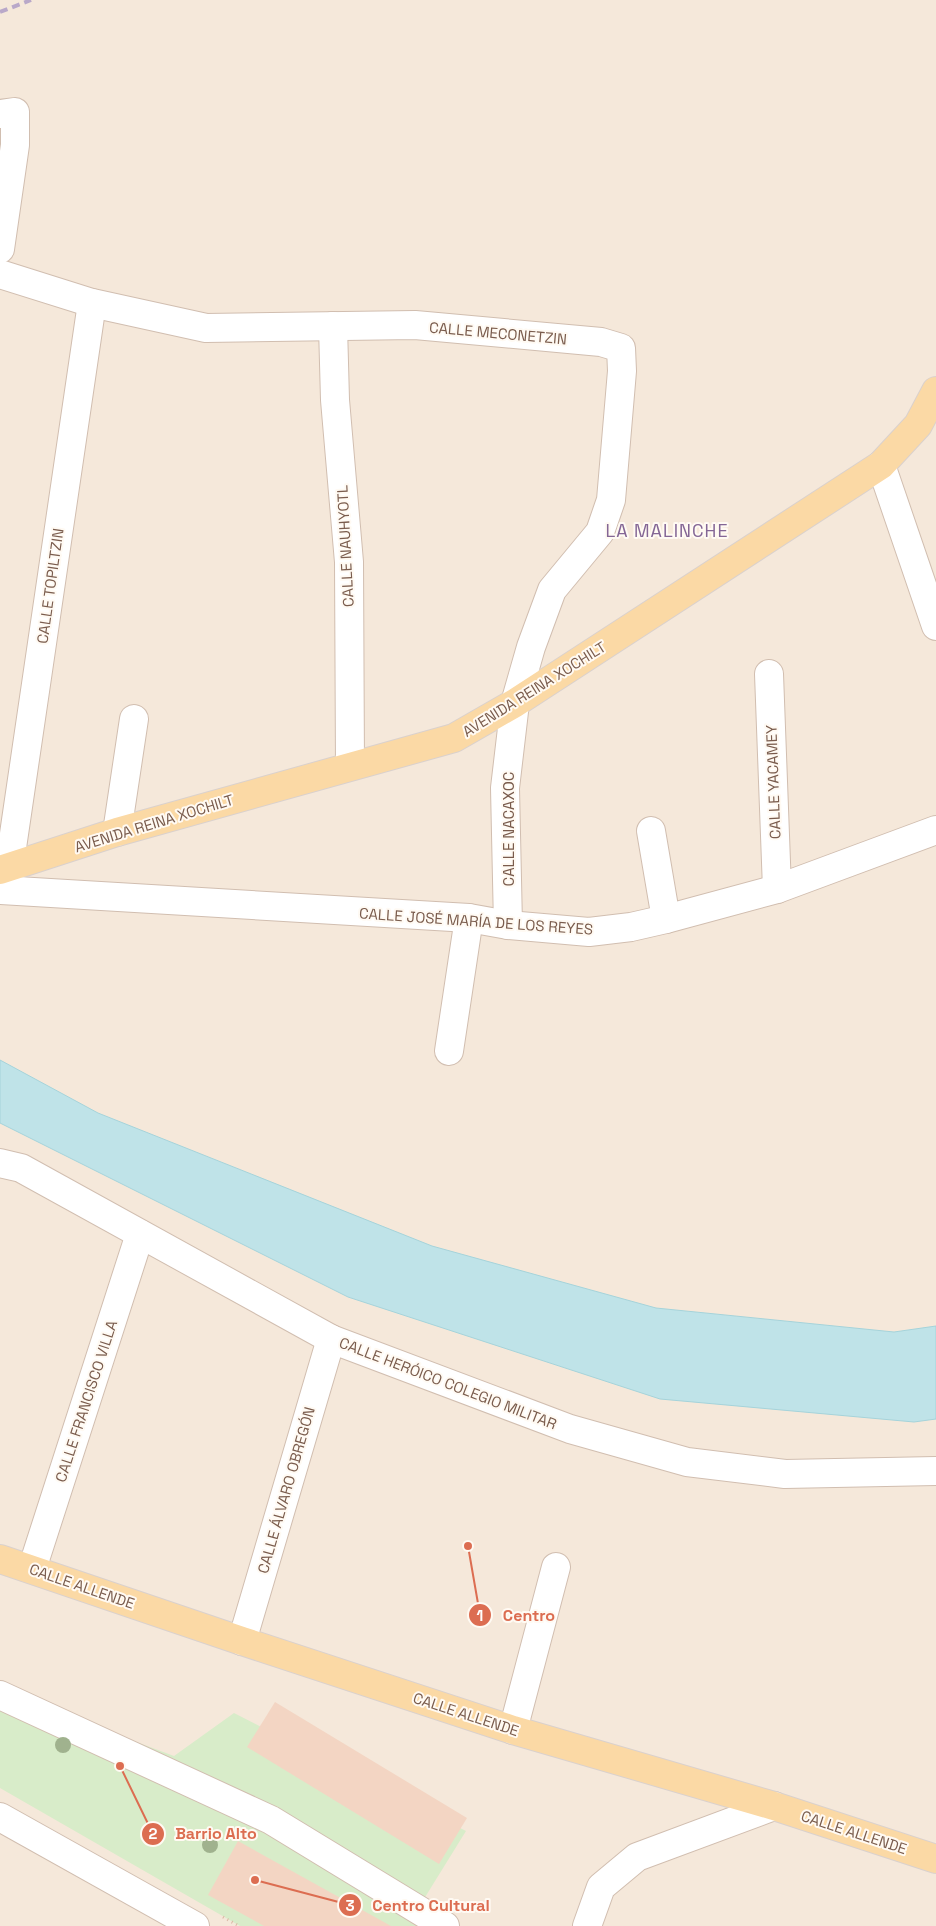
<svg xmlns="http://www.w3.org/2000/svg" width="936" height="1926" font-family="'Space Grotesk',sans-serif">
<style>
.residential{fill:#f5e8da}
.green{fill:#d8ecc9}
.water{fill:#bfe3e8;stroke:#a5d3da}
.building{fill:#f3d5c3}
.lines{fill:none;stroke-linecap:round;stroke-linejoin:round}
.minor-casing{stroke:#d1beb0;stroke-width:30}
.major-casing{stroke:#dad1cd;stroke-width:30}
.path{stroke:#d9b8a5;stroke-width:3;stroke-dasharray:1 4;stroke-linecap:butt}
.minor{stroke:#fff;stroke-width:28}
.major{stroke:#fbd9a5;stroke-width:28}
.rail{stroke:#b9a8c9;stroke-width:4;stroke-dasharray:8 5;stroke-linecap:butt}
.tree{fill:#a0b28e}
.labels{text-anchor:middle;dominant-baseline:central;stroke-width:4;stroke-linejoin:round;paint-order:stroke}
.street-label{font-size:15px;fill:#7a5c4d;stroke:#fffaf3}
.quarter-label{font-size:18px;letter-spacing:1px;fill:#846695;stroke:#fffaf3}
.leader{fill:none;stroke:#dc6d51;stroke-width:2}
.callout-dot{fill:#dc6d51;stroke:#fffaf3;stroke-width:2}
.mark-label{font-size:15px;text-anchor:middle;font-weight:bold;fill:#fff}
.callout-label{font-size:16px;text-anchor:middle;font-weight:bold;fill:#dc6d51;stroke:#fffaf3;stroke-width:4;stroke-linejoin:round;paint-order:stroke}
</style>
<rect width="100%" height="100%" fill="#fdf6ec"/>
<rect class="residential" x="0" y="0" width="936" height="1926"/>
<path class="green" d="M 0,1691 L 174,1756 L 234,1713 L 466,1831 L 414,1915 L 432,1926 L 240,1926 L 0,1788 Z"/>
<path class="water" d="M 0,1060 L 98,1113 L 432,1246 L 656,1308 L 894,1332 L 936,1326 L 936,1419 L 914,1422 L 660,1399 L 348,1297 L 0,1123 Z"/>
<g class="building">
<path d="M 275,1702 L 467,1818 L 439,1864 L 247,1747 Z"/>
<path d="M 238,1841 L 391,1926 L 264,1926 L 208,1895 Z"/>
</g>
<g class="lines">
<g class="minor-casing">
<g id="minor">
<path d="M 0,114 L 15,112 L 15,145 L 0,249"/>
<path d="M 0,274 L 92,303 L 206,328 L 415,325 L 601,342 L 621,348 L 622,371 L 611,500 L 600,532 L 552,590 L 531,647 L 515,703 L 505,788 L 508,925"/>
<path d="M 333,326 L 335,400 L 349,562 L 350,766"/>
<path d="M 881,465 L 936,626"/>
<path d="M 769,674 L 777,889"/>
<path d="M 651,831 L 666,919"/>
<path d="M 117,832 L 134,719"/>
<path d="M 9,868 L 92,303"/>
<path d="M 0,890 L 469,918 L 508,925 L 589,932 L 631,927 L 666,919 L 777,889 L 936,830"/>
<path d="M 449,1051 L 469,918"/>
<path d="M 0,1163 L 21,1168 L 331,1339 L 570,1429 L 687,1462 L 785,1474 L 936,1471"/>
<path d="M 32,1569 L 140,1234"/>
<path d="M 242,1641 L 331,1339"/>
<path d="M 0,1695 L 271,1820 L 445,1926"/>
<path d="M 513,1730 L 556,1567"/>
<path d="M 0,1817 L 195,1926"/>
<path d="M 587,1926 L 601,1887 L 637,1857 L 774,1806"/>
</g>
</g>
<g class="major-casing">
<g id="major">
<path d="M 0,870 L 117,832 L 454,738 L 515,703 L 881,465 L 918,425 L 936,391"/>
<path d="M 0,1559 L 242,1641 L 513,1730 L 774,1806 L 936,1859"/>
</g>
</g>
<path class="path" d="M 223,1917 L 239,1926"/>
<use href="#minor" class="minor"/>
<use href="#major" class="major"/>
<path class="rail" d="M 0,12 L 31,0"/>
</g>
<g class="tree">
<circle cx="63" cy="1745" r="8"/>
<circle cx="210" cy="1845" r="8"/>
</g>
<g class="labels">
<g class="street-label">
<text transform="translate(498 333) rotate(5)">CALLE MECONETZIN</text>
<text transform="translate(345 546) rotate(-93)">CALLE NAUHYOTL</text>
<text transform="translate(50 586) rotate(-82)">CALLE TOPILTZIN</text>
<text transform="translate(534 689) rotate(-32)">AVENIDA REINA XOCHILT</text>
<text transform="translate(773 782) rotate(-92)">CALLE YACAMEY</text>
<text transform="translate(154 823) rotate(-17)">AVENIDA REINA XOCHILT</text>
<text transform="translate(508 829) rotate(-90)">CALLE NACAXOC</text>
<text transform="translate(476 921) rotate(4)">CALLE JOSÉ MARÍA DE LOS REYES</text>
<text transform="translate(448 1383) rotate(21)">CALLE HERÓICO COLEGIO MILITAR</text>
<text transform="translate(86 1401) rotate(-72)">CALLE FRANCISCO VILLA</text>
<text transform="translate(286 1490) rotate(-74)">CALLE ÁLVARO OBREGÓN</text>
<text transform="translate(82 1586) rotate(19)">CALLE ALLENDE</text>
<text transform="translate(466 1714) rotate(18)">CALLE ALLENDE</text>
<text transform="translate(854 1832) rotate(18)">CALLE ALLENDE</text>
</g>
<g class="quarter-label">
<text x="667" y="530">LA MALINCHE</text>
</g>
</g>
<path class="leader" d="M468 1546L480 1615M120 1766L153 1834M255 1880L350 1905"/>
<g class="callout-dot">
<circle cx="468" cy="1546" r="5"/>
<circle cx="120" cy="1766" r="5"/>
<circle cx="255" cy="1880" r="5"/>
<circle cx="480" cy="1615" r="12"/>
<circle cx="153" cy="1834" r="12"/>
<circle cx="350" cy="1905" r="12"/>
</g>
<g class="mark-label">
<text x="480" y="1621">1</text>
<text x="153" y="1839">2</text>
<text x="350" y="1911">3</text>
</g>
<g class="callout-label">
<text x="529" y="1621">Centro</text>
<text x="216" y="1839">Barrio Alto</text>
<text x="431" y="1911">Centro Cultural</text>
</g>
</svg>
